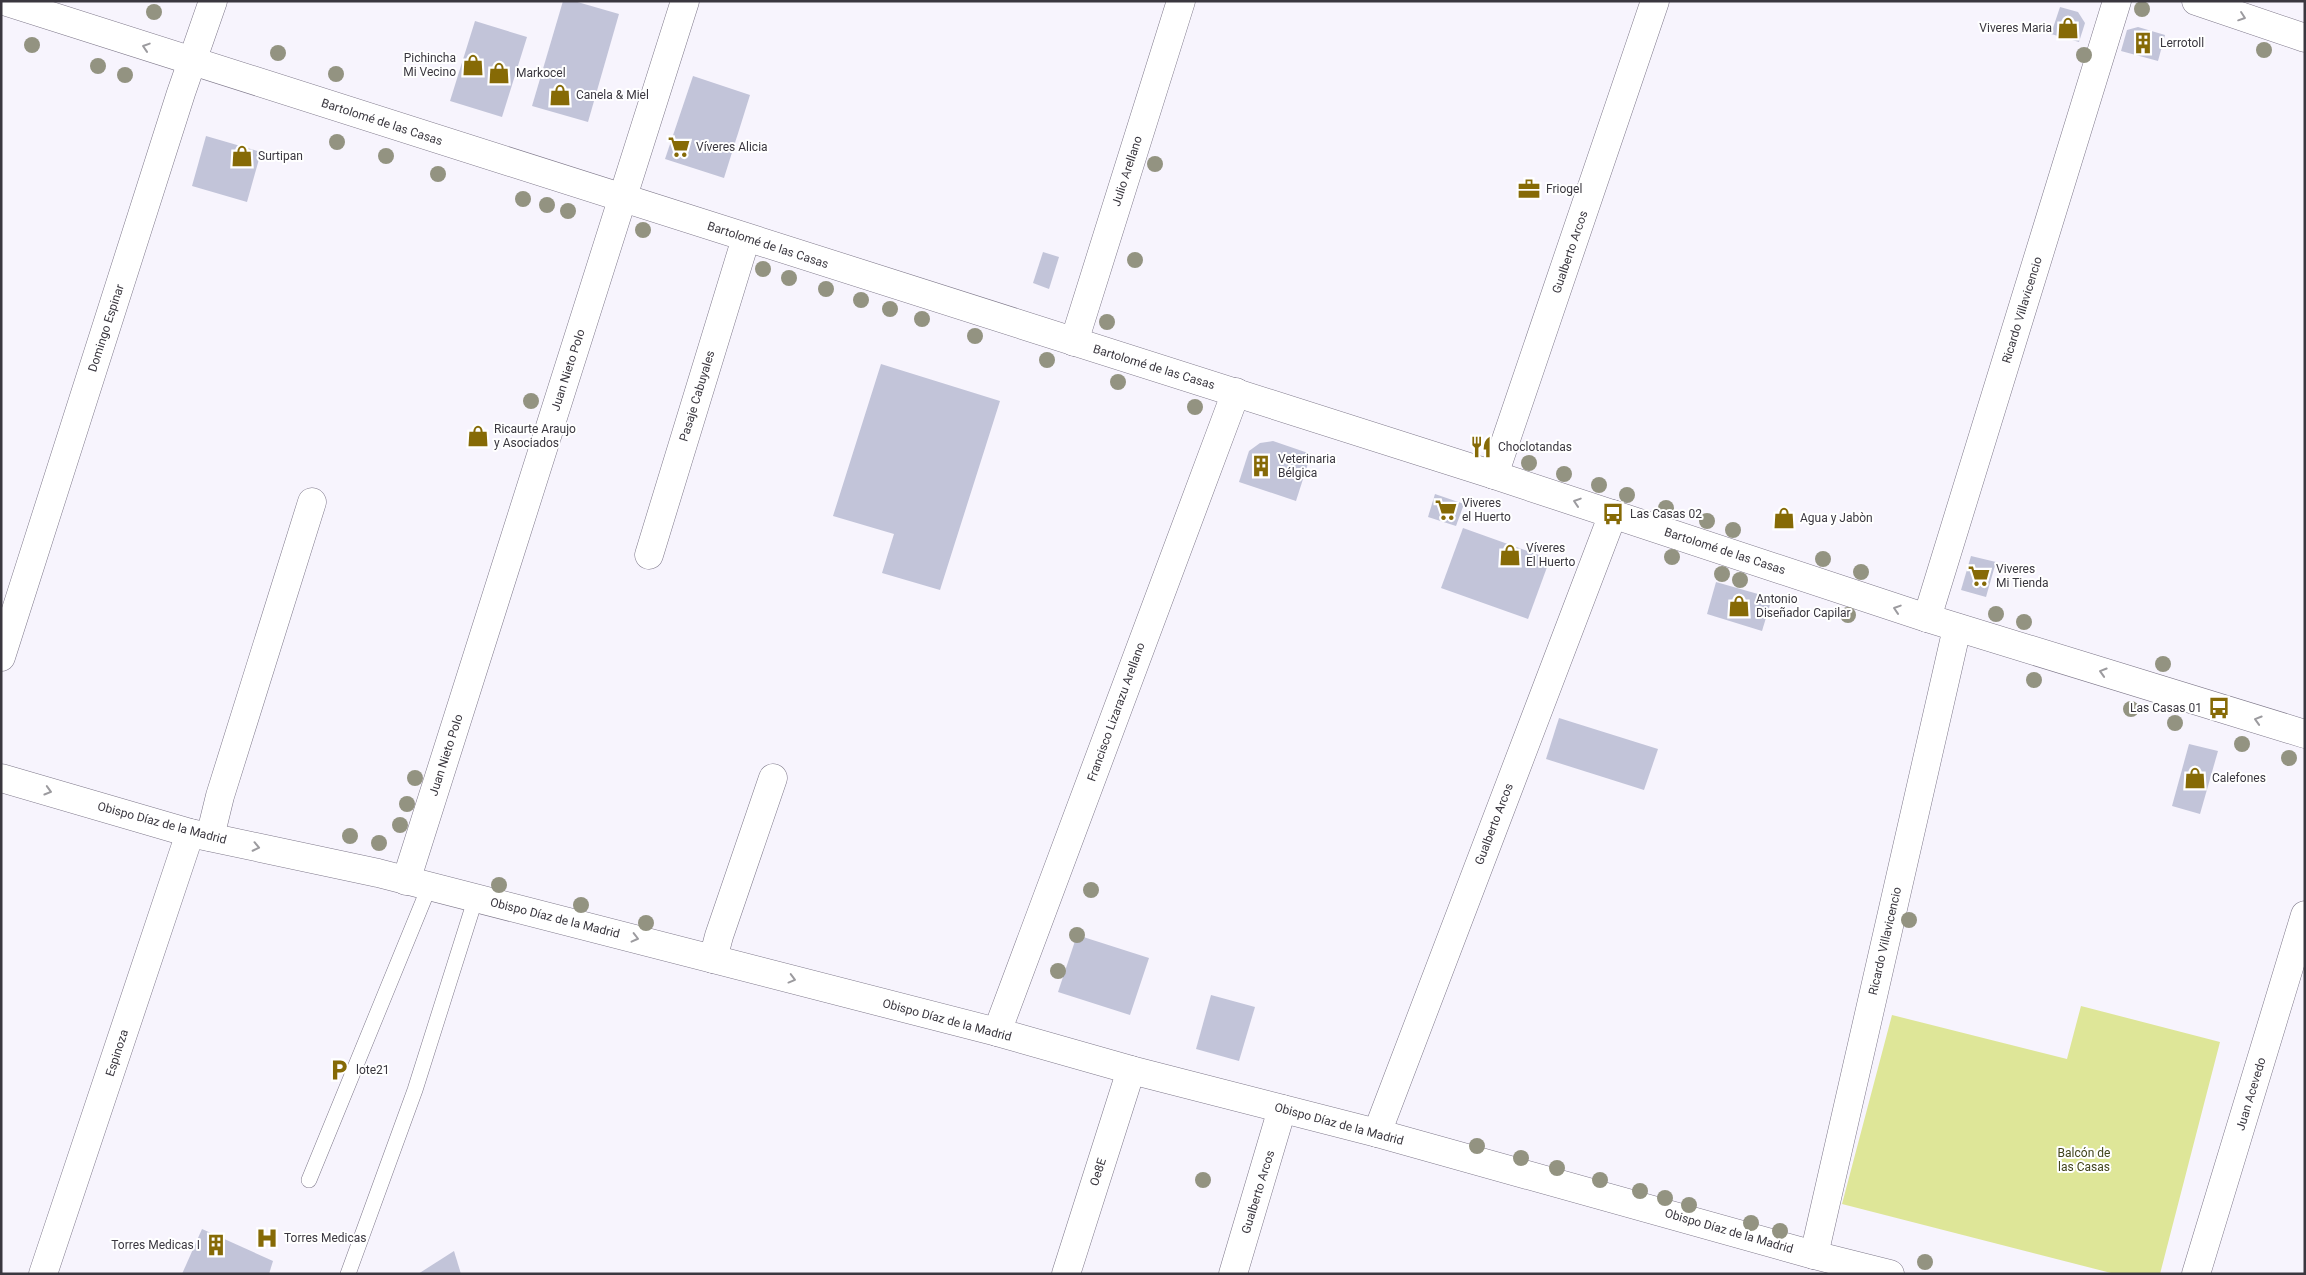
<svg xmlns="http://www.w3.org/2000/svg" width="2306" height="1275" font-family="Roboto,sans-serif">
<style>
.green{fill:#dee698}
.building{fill:#c2c4d9}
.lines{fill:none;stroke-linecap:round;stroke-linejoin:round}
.service-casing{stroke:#7e788a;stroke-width:16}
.minor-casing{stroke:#7e788a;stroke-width:29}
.tertiary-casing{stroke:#7e788a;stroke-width:29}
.service{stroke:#fff;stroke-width:15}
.minor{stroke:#fff;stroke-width:28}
.tertiary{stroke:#fff;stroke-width:28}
.tree{fill:#939381}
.oneway{stroke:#9c9b9f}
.labels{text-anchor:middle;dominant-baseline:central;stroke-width:4;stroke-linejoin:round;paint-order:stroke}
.poi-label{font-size:12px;fill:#3a373f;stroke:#fff;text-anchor:start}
.street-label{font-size:12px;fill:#3a373f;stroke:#fff}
.park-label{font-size:12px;fill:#41441c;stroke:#fff}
</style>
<rect width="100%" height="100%" fill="#f7f4fd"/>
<path class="green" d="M 2081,1006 L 2220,1042 L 2160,1274 L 2115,1274 L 1842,1204 L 1892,1015 L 2067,1059 Z"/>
<g class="building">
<path d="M 563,1 L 574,1 L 619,14 L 588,122 L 532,106 Z"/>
<path d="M 2060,7 L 2078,12 L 2085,23 L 2079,42 L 2051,34 Z"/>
<path d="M 475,21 L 527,37 L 502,117 L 450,101 Z"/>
<path d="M 2138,27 L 2165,35 L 2158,61 L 2121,51 L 2127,30 Z"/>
<path d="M 693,76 L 750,95 L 724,178 L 665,159 Z"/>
<path d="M 206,136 L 261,152 L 247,202 L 192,186 Z"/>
<path d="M 1043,252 L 1059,257 L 1049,289 L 1033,283 Z"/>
<path d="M 881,364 L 1000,401 L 940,590 L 882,573 L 894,534 L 833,516 Z"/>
<path d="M 1273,441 L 1311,454 L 1296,501 L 1239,482 L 1249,451 L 1260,443 Z"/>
<path d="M 1435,494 L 1464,504 L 1456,526 L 1428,517 Z"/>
<path d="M 1463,528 L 1550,559 L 1528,619 L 1441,588 Z"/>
<path d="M 1971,556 L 1996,562 L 1986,597 L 1961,590 Z"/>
<path d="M 1716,582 L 1772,598 L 1762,631 L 1707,614 Z"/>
<path d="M 1559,718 L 1658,749 L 1644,790 L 1546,759 Z"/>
<path d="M 2189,744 L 2218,751 L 2200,814 L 2172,806 Z"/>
<path d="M 1077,935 L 1149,958 L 1130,1015 L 1058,992 Z"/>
<path d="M 1211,995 L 1255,1007 L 1239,1061 L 1196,1049 Z"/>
<path d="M 202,1229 L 273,1261 L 269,1274 L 182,1274 Z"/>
<path d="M 454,1251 L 461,1274 L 418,1274 Z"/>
</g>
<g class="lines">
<g class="service-casing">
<g id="service">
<path d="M 309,1180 L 429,887"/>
<path d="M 348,1274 L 415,1090 L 476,897"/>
</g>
</g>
<g class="minor-casing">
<g id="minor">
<path d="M 1074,342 L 1181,1"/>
<path d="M 1494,475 L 1655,1"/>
<path d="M 649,555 L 746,238"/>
<path d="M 1927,618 L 2117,1"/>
<path d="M 1,657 L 181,93 L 213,1"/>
<path d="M 1,778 L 190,833 L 378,873 L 997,1032 L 1131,1070 L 1377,1133 L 1814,1255 L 1890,1274"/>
<path d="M 210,837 L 220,796 L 312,502"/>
<path d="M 406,881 L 685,1"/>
<path d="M 713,959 L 719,936 L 773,778"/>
<path d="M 997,1032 L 1236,392"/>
<path d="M 1377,1133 L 1613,514"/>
<path d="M 1814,1255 L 1957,628"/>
<path d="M 43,1274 L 190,833"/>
<path d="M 1066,1274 L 1131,1070"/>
<path d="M 1233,1274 L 1282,1109"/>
</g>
</g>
<g class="tertiary-casing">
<g id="tertiary">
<path d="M 4,1 L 1494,475 L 1927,618 L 2305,734"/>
<path d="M 2196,1 L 2305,38"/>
<path d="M 2196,1274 L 2305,915"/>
</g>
</g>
<use href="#service" class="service"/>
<use href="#minor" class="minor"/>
<use href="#tertiary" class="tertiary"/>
</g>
<g class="tree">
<circle cx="2142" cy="9" r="8"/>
<circle cx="154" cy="12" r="8"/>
<circle cx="32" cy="45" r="8"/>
<circle cx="2264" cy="50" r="8"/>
<circle cx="278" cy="53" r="8"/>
<circle cx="2084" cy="55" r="8"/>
<circle cx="98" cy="66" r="8"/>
<circle cx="336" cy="74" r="8"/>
<circle cx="125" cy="75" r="8"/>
<circle cx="337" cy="142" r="8"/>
<circle cx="386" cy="156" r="8"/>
<circle cx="1155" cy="164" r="8"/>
<circle cx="438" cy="174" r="8"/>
<circle cx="523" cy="199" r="8"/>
<circle cx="547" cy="205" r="8"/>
<circle cx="568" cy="211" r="8"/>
<circle cx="643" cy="230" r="8"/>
<circle cx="1135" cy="260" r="8"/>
<circle cx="763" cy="269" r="8"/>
<circle cx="789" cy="278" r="8"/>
<circle cx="826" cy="289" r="8"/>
<circle cx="861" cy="300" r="8"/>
<circle cx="890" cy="309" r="8"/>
<circle cx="922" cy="319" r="8"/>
<circle cx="1107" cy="322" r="8"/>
<circle cx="975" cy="336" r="8"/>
<circle cx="1047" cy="360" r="8"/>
<circle cx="1118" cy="382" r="8"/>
<circle cx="531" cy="401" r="8"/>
<circle cx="1195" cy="407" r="8"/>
<circle cx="1529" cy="463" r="8"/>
<circle cx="1564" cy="474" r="8"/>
<circle cx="1599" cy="485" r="8"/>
<circle cx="1627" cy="495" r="8"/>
<circle cx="1666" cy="508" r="8"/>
<circle cx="1707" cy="521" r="8"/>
<circle cx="1733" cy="530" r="8"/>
<circle cx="1672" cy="557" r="8"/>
<circle cx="1823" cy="559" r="8"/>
<circle cx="1861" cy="572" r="8"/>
<circle cx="1722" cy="574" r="8"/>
<circle cx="1740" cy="580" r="8"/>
<circle cx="1996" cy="614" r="8"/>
<circle cx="1848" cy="615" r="8"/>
<circle cx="2024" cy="622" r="8"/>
<circle cx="2163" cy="664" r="8"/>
<circle cx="2034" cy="680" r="8"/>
<circle cx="2131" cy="709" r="8"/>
<circle cx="2175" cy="723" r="8"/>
<circle cx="2242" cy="744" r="8"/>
<circle cx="2289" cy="758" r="8"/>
<circle cx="415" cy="778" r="8"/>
<circle cx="407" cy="804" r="8"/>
<circle cx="400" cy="825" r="8"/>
<circle cx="350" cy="836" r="8"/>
<circle cx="379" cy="843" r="8"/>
<circle cx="499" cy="885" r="8"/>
<circle cx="1091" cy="890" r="8"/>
<circle cx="581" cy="905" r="8"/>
<circle cx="1909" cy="920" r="8"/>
<circle cx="646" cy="923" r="8"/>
<circle cx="1077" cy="935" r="8"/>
<circle cx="1058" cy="971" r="8"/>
<circle cx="1477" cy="1146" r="8"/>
<circle cx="1521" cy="1158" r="8"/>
<circle cx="1557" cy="1168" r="8"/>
<circle cx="1203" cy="1180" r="8"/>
<circle cx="1600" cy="1180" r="8"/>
<circle cx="1640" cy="1191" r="8"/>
<circle cx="1665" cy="1198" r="8"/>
<circle cx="1689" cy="1205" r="8"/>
<circle cx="1751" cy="1223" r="8"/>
<circle cx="1780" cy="1231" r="8"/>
<circle cx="1925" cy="1262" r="8"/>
</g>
<defs><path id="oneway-chevron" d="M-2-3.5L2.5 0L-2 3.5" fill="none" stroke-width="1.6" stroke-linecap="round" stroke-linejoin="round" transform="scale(1.25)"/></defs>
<g class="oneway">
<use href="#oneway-chevron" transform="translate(2242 17) rotate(19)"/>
<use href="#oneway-chevron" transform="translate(146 47) rotate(-162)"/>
<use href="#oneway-chevron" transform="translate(1577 502) rotate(-162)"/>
<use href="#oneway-chevron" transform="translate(1897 609) rotate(-162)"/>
<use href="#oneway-chevron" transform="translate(2103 672) rotate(-163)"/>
<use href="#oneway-chevron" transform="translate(2258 720) rotate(-163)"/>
<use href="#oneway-chevron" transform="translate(48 791) rotate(16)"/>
<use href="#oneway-chevron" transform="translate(256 847) rotate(12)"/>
<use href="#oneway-chevron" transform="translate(635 938) rotate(14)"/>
<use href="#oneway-chevron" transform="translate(792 979) rotate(15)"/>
</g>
<defs>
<g id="shop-bare" transform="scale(1.725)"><path d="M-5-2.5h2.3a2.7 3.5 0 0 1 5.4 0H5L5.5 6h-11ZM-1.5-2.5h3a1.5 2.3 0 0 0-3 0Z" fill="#866a06" stroke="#fff" stroke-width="2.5" paint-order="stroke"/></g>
<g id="building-bare" transform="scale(1.725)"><path d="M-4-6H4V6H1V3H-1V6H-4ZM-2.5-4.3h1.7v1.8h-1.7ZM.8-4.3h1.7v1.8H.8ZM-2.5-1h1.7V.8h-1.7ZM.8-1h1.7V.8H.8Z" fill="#866a06" stroke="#fff" stroke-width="2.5" paint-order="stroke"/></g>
<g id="supermarket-bare" transform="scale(1.725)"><path d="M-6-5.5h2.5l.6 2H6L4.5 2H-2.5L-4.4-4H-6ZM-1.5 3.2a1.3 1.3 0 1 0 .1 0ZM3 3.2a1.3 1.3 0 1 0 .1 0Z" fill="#866a06" stroke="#fff" stroke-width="2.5" paint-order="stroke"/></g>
<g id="office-bare" transform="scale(1.725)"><path d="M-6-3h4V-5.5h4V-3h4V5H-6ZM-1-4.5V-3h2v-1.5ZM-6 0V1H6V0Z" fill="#866a06" stroke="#fff" stroke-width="2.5" paint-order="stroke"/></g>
<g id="restaurant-bare" transform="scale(1.725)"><path d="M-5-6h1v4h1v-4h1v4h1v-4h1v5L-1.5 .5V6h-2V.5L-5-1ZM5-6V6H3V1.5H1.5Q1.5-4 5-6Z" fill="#866a06" stroke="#fff" stroke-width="2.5" paint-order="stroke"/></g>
<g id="bus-bare" transform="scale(1.725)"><path d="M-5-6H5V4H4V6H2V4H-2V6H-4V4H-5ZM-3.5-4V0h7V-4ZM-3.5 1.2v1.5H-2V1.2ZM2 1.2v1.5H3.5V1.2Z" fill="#866a06" stroke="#fff" stroke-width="2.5" paint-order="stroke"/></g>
<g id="parking-bare" transform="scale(1.725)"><path d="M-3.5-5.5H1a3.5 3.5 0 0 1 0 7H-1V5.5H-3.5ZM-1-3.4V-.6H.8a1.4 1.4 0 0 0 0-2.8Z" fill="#866a06" stroke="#fff" stroke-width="2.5" paint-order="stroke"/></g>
<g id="hospital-bare" transform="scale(1.725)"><path d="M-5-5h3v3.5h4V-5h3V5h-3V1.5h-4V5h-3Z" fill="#866a06" stroke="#fff" stroke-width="2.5" paint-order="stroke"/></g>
</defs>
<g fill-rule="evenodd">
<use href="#shop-bare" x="2068" y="28"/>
<use href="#building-bare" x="2143" y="43"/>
<use href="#shop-bare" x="473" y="65"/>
<use href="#shop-bare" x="499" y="73"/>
<use href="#shop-bare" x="560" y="95"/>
<use href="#supermarket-bare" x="679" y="147"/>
<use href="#shop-bare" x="242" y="156"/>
<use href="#office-bare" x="1529" y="189"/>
<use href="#shop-bare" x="478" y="436"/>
<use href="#restaurant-bare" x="1481" y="447"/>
<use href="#building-bare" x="1261" y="466"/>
<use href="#supermarket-bare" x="1446" y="510"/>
<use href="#bus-bare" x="1613" y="514"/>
<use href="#shop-bare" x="1784" y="518"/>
<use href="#shop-bare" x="1510" y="555"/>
<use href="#supermarket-bare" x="1979" y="576"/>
<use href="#shop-bare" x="1739" y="606"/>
<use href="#bus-bare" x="2219" y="708"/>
<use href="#shop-bare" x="2195" y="778"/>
<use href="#parking-bare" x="339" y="1070"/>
<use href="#hospital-bare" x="267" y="1238"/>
<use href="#building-bare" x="216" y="1245"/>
</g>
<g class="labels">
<g class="poi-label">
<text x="2052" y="28" text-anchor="end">Viveres Maria</text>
<text x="2160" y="43">Lerrotoll</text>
<text x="456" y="58" text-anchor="end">Pichincha<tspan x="456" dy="14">Mi Vecino</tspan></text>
<text x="516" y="73">Markocel</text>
<text x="576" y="95">Canela &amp; Miel</text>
<text x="696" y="147">Víveres Alicia</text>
<text x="258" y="156">Surtipan</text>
<text x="1546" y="189">Friogel</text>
<text x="494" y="429">Ricaurte Araujo<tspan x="494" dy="14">y Asociados</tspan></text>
<text x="1498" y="447">Choclotandas</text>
<text x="1278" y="459">Veterinaria<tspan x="1278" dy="14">Bélgica</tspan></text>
<text x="1462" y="503">Viveres<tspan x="1462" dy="14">el Huerto</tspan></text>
<text x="1630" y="514">Las Casas 02</text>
<text x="1800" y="518">Agua y Jabòn</text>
<text x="1526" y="548">Víveres<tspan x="1526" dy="14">El Huerto</tspan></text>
<text x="1996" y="569">Viveres<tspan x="1996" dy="14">Mi Tienda</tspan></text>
<text x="1756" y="599">Antonio<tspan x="1756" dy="14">Diseñador Capilar</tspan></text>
<text x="2202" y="708" text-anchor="end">Las Casas 01</text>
<text x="2212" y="778">Calefones</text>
<text x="356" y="1070">lote21</text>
<text x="284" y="1238">Torres Medicas</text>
<text x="200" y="1245" text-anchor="end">Torres Medicas I</text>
</g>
<g class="street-label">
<text transform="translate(382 122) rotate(18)">Bartolomé de las Casas</text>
<text transform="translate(1127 171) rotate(-72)">Julio Arellano</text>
<text transform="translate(768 245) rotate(18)">Bartolomé de las Casas</text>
<text transform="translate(1570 252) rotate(-71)">Gualberto Arcos</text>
<text transform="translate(2022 310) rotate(-73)">Ricardo Villavicencio</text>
<text transform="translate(106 328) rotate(-72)">Domingo Espinar</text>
<text transform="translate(1154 367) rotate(17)">Bartolomé de las Casas</text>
<text transform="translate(568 370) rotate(-72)">Juan Nieto Polo</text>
<text transform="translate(697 396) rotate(-73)">Pasaje Cabuyales</text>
<text transform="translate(1725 551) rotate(18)">Bartolomé de las Casas</text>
<text transform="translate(1116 712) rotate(-70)">Francisco Lizarazu Arellano</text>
<text transform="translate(446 755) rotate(-72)">Juan Nieto Polo</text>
<text transform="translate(162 823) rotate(15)">Obispo Díaz de la Madrid</text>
<text transform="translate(1494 824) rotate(-69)">Gualberto Arcos</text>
<text transform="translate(555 918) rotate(14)">Obispo Díaz de la Madrid</text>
<text transform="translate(1885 941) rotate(-77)">Ricardo Villavicencio</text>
<text transform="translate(947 1020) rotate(15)">Obispo Díaz de la Madrid</text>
<text transform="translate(117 1053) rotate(-72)">Espinoza</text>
<text transform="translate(2251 1094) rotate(-73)">Juan Acevedo</text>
<text transform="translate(1339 1124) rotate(15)">Obispo Díaz de la Madrid</text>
<text transform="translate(1098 1172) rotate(-72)">Oe8E</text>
<text transform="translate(1258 1192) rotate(-73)">Gualberto Arcos</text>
<text transform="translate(1729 1231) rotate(16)">Obispo Díaz de la Madrid</text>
</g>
<g class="park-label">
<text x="2084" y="1153">Balcón de<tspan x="2084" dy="14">las Casas</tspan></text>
</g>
</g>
<rect width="2306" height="1275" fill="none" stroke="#3a373f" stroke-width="5"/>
</svg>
